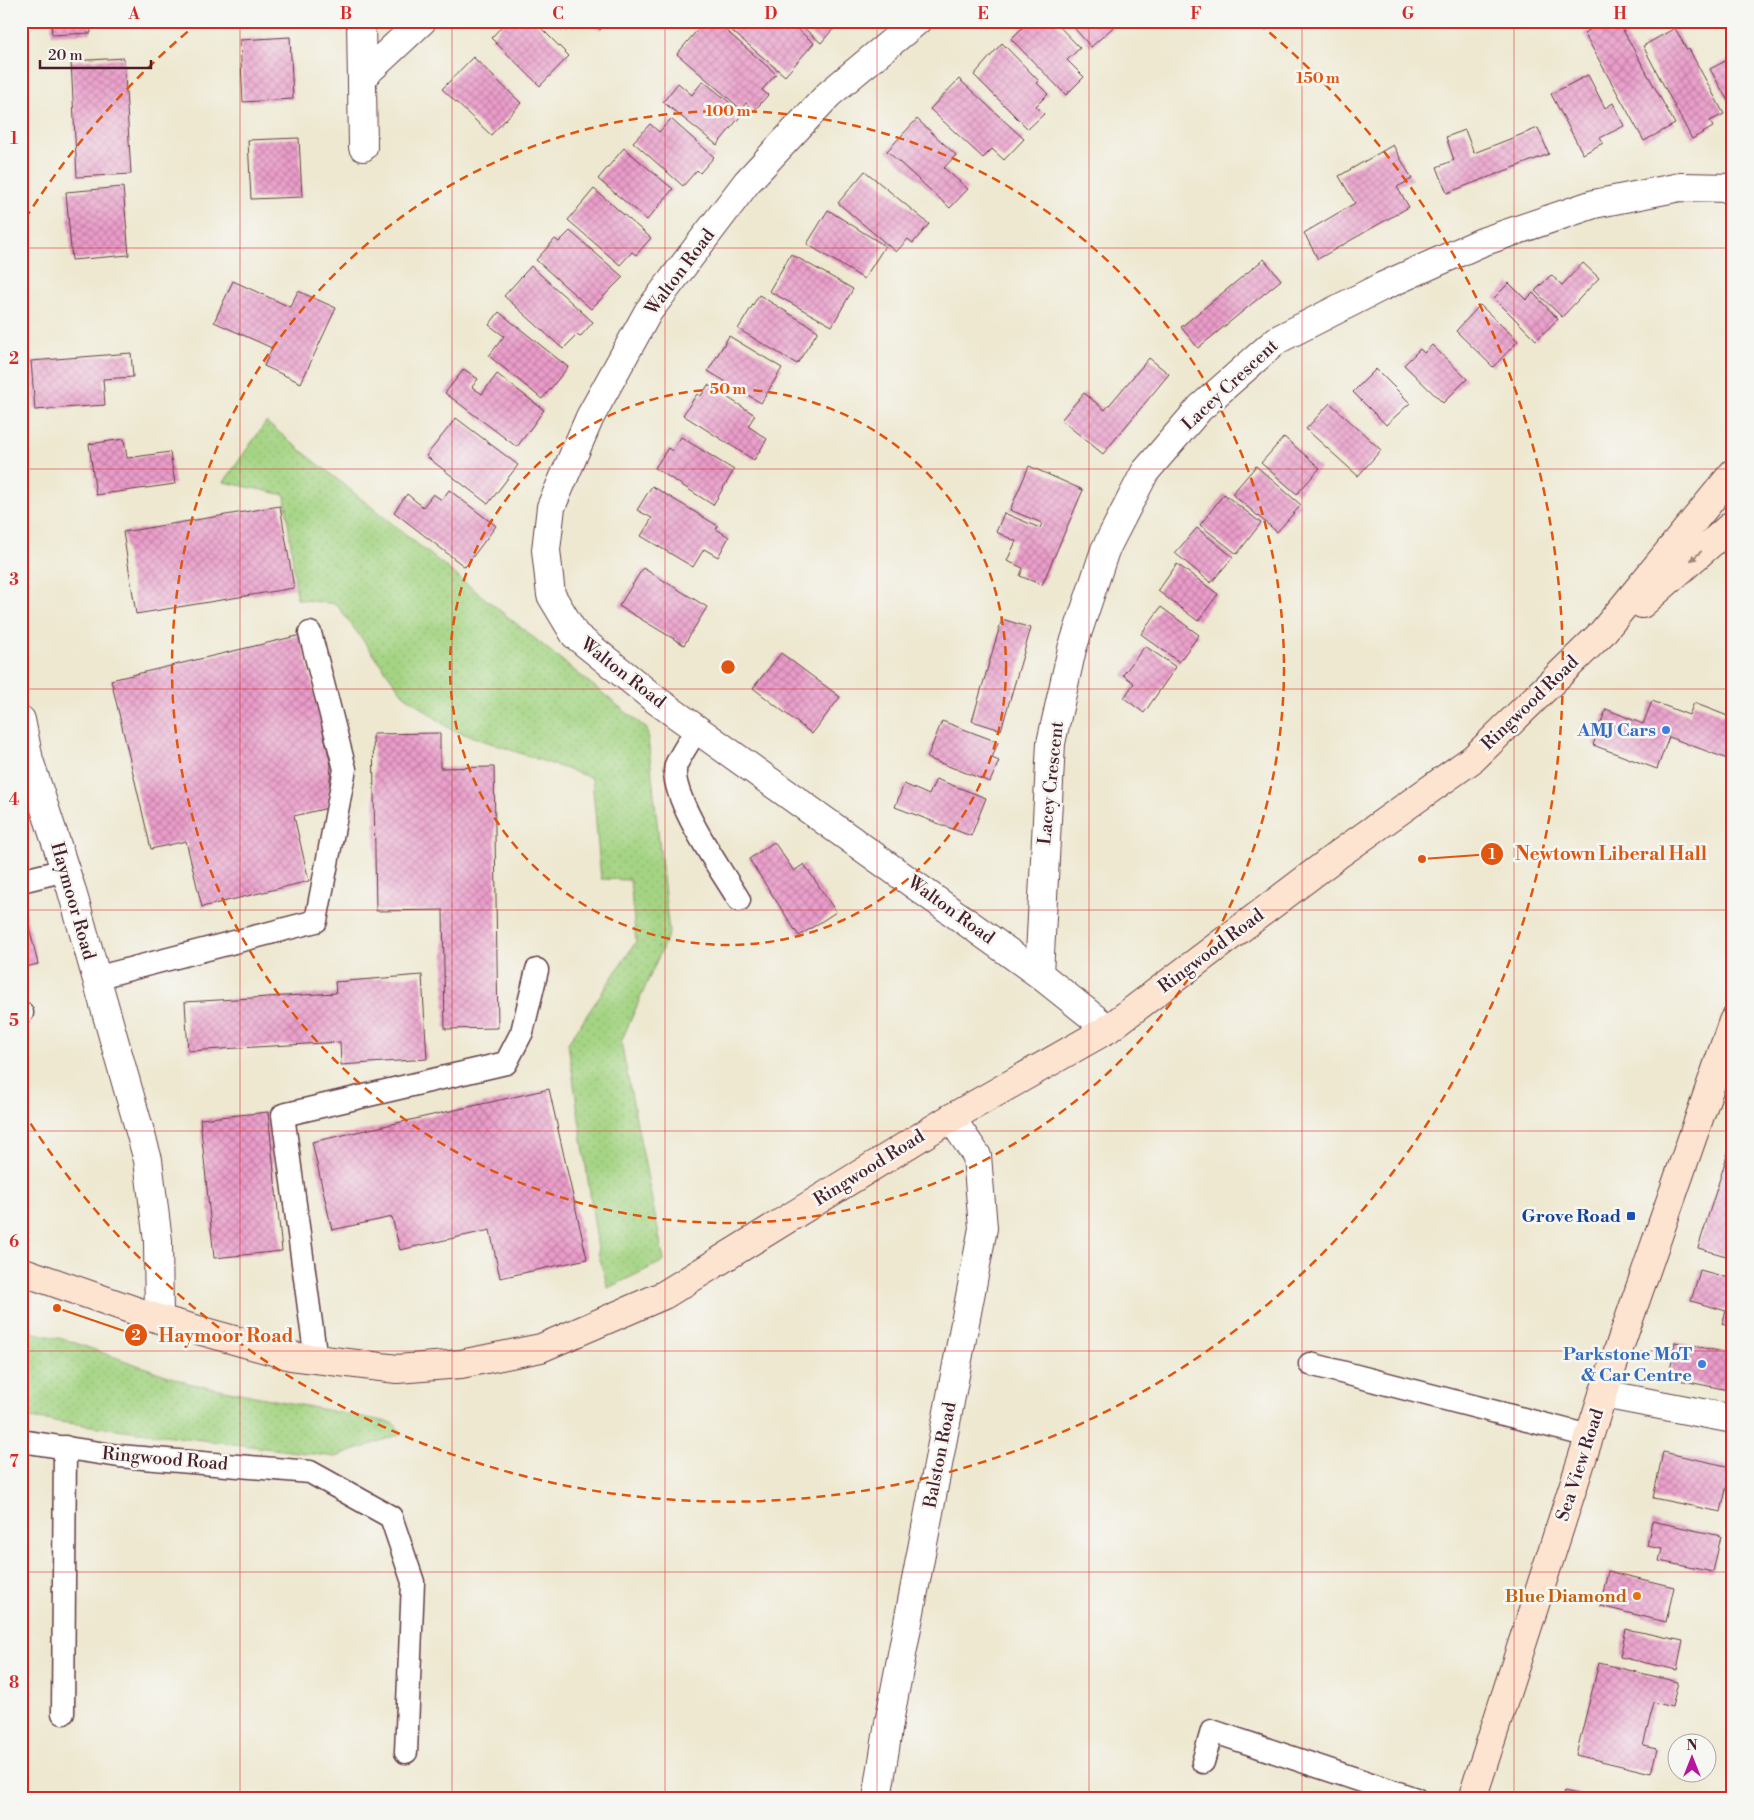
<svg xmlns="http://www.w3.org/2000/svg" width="1754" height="1820" font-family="'Libre Bodoni',serif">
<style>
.grass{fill:url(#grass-dots);stroke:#777a57}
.building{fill:url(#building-cross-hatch)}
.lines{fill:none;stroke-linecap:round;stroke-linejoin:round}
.service-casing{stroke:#633d44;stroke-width:25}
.minor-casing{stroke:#633d44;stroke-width:30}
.secondary-casing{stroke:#633d44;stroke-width:30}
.service{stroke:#fff;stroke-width:22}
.minor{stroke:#fff;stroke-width:28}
.secondary{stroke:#fde4d1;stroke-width:28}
.oneway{fill:#a4827e}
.grid{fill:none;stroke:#d62828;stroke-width:1;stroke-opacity:0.55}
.ring{fill:none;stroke:#e0560e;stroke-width:2.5;stroke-dasharray:9 6}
.shop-dot{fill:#3f7fe0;stroke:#f6f6f2;stroke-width:2}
.transit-dot{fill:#1a4fb4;stroke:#f6f6f2;stroke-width:2}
.food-dot{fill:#e8710a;stroke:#f6f6f2;stroke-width:2}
.labels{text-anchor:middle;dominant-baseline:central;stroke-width:5;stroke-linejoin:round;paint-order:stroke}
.street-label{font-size:18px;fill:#4a1f2b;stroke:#f6f6f2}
.shop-label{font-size:18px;font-weight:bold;fill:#366cbe;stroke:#f6f6f2;text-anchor:end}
.transit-label{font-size:18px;font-weight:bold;fill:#164399;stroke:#f6f6f2;text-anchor:end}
.food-label{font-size:18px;font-weight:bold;fill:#c56008;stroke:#f6f6f2;text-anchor:end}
.centre{fill:#e0560e;stroke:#f6f6f2;stroke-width:2.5}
.ring-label{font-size:15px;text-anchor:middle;font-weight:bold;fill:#e0560e;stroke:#f6f6f2;stroke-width:5;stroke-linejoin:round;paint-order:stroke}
.leader{fill:none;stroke:#e0560e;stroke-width:2}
.callout-dot{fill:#e0560e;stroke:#f6f6f2;stroke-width:2}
.mark-label{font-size:15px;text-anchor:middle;font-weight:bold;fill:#fff}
.callout-label{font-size:19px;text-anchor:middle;font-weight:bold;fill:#e0560e;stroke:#f6f6f2;stroke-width:5;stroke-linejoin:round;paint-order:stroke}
.neatline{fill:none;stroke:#d62828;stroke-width:2}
.grid-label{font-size:16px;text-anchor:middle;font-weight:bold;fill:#d62828}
</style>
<defs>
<pattern id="grass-dots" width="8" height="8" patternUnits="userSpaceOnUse" patternTransform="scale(1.25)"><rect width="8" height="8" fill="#a4d483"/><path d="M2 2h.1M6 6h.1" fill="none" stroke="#8fb671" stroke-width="1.8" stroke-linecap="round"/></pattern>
<pattern id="building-cross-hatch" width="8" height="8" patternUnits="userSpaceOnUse" patternTransform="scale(1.25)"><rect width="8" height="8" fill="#eb9dca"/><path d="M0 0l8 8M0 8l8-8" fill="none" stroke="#c07fa4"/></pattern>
</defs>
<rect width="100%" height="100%" fill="#f6f6f2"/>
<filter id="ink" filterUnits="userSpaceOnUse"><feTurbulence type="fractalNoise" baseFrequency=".02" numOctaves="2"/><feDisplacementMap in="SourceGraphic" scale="10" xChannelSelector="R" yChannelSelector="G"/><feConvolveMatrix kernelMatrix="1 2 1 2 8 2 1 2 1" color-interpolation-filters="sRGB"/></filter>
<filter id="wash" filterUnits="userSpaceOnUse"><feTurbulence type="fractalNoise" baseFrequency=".0096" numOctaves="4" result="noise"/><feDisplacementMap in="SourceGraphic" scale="20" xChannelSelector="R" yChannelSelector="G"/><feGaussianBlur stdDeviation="1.12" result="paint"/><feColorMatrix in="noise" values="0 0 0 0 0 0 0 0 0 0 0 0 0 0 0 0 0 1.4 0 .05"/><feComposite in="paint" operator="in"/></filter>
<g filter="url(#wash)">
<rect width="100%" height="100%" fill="#eee8d0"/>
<g class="grass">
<path d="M 266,422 L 647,729 L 669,933 L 621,1042 L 664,1261 L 608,1288 L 599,1256 L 568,1043 L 636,942 L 630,880 L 601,879 L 592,778 L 450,729 L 403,694 L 336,604 L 297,599 L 285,495 L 224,482 Z"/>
<path d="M 21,1330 L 67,1340 L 188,1383 L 393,1423 L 403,1433 L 336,1457 L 21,1417 Z"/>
</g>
<g id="blocks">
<g class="building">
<path d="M 51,21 L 90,21 L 91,33 L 52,35 Z"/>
<path d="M 507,21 L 534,21 L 569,56 L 540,86 L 491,38 Z"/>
<path d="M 591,21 L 609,21 L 600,30 Z"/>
<path d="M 705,21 L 715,21 L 776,74 L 762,90 L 768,95 L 754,111 L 746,103 L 741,109 L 677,54 Z"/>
<path d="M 740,21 L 787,21 L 814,43 L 785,76 L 732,31 Z"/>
<path d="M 796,21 L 840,21 L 821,43 Z"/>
<path d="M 1029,21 L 1054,21 L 1080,48 L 1067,60 L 1084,77 L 1066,95 L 1011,39 Z"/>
<path d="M 1068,21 L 1120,21 L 1091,47 Z"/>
<path d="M 1606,21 L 1618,21 L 1675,124 L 1644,141 L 1584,33 Z"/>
<path d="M 1675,28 L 1687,50 L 1689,49 L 1724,114 L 1710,121 L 1713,127 L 1692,139 L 1643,46 Z"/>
<path d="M 290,37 L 293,99 L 243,102 L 240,40 Z"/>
<path d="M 1002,43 L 1039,81 L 1037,83 L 1048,94 L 1036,106 L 1044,114 L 1028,129 L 974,75 Z"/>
<path d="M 473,57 L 521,103 L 491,135 L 442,89 Z"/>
<path d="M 1733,57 L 1733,110 L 1710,69 Z"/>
<path d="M 124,58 L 131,174 L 77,177 L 71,61 Z"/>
<path d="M 1588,75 L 1605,108 L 1613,103 L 1624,126 L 1600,138 L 1603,143 L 1583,154 L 1551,94 Z"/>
<path d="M 959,79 L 1024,139 L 1004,160 L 992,149 L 983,158 L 930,109 Z"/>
<path d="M 703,81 L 743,113 L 717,145 L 663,102 L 678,83 L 692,95 Z"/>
<path d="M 671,119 L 714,157 L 700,173 L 697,170 L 683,186 L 633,142 L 650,124 L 659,132 Z"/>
<path d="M 917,119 L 956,155 L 944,168 L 968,189 L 950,208 L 887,151 Z"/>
<path d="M 1538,128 L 1549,154 L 1447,193 L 1437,167 L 1454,160 L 1446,137 L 1465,130 L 1474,153 Z"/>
<path d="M 299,138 L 302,197 L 251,199 L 248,140 Z"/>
<path d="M 1393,145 L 1412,179 L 1397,187 L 1409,207 L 1318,259 L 1304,233 L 1355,203 L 1339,176 Z"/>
<path d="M 624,148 L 673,189 L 647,220 L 598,179 Z"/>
<path d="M 865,171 L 929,224 L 913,243 L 908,239 L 896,252 L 838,203 Z"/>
<path d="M 123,187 L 129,255 L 72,260 L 66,192 Z"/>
<path d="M 594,189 L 651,238 L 636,255 L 632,252 L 620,265 L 568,220 Z"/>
<path d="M 828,210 L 885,246 L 864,279 L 807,244 Z"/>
<path d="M 570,231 L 623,277 L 591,309 L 536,260 L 555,239 L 559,242 Z"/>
<path d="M 791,254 L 853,289 L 832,326 L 769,291 Z"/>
<path d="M 1264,259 L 1281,280 L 1198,348 L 1181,327 Z"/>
<path d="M 1583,263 L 1599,278 L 1562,317 L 1535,291 L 1551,275 L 1562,285 Z"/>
<path d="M 531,266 L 593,322 L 580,337 L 577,335 L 563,349 L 504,296 Z"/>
<path d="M 233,281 L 290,307 L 298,291 L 336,308 L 301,383 L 264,366 L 272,348 L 214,322 Z"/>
<path d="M 1509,283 L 1526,300 L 1533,293 L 1558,319 L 1536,340 L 1494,298 Z"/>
<path d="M 759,295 L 818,331 L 797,364 L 738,329 Z"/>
<path d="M 1480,305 L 1518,341 L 1493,367 L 1456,331 Z"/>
<path d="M 499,312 L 568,367 L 542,399 L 489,356 L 504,336 L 489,325 Z"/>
<path d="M 729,336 L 782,368 L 761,403 L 708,371 Z"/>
<path d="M 1432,345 L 1467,379 L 1443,403 L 1404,365 L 1420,349 L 1424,353 Z"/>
<path d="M 131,353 L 133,377 L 103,379 L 105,405 L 35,410 L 31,361 Z"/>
<path d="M 1149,358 L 1169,374 L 1103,454 L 1061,420 L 1084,393 L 1105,410 Z"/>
<path d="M 464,369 L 478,379 L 472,387 L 482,394 L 497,374 L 544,410 L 517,447 L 445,393 Z"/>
<path d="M 1376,369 L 1410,403 L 1386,425 L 1353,392 Z"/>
<path d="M 708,385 L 755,415 L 748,426 L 767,439 L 754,460 L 683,415 L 697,394 L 701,396 Z"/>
<path d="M 1330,403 L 1381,450 L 1358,476 L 1306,429 Z"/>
<path d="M 456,418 L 518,465 L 488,504 L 426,456 Z"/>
<path d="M 681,437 L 734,470 L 713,505 L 655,468 L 668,448 L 672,451 Z"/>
<path d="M 1284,437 L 1320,468 L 1297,494 L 1261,463 Z"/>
<path d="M 124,439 L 127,458 L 170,452 L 175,484 L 96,495 L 89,444 Z"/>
<path d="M 1029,466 L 1083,490 L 1042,585 L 1020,576 L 1023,568 L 1007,561 L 1016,541 L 996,532 L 1004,513 L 1040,528 L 1042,523 L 1010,510 Z"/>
<path d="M 1256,466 L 1301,505 L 1277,532 L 1232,494 Z"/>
<path d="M 652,486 L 718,526 L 716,529 L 729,537 L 718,557 L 704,549 L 693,567 L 641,536 L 652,518 L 637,510 Z"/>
<path d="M 449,490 L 496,526 L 465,567 L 394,512 L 407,494 L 423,507 L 433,494 L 442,500 Z"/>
<path d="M 1224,494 L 1261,523 L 1237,554 L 1200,525 Z"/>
<path d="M 280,506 L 294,588 L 136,614 L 123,532 Z"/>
<path d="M 1197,528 L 1233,557 L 1211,583 L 1175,553 Z"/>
<path d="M 1177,564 L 1218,594 L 1198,621 L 1158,591 Z"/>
<path d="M 643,568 L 707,607 L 684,645 L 619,606 Z"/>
<path d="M 1161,607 L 1199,635 L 1179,662 L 1141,634 Z"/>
<path d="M 1002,619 L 1031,628 L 1001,730 L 972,721 Z"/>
<path d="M 301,635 L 331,765 L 328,808 L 294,816 L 309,881 L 202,907 L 186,841 L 151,849 L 111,680 Z"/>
<path d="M 1145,646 L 1176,667 L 1144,713 L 1124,698 L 1134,683 L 1123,675 Z"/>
<path d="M 781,653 L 840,697 L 812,734 L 753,688 Z"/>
<path d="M 1652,701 L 1689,715 L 1694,703 L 1733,718 L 1733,761 L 1669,737 L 1657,769 L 1593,745 L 1606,709 L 1643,724 Z"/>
<path d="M 942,721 L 998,742 L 992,758 L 999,761 L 990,782 L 927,758 Z"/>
<path d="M 440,733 L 440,768 L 494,767 L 498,1028 L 445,1029 L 443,910 L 376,911 L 373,734 Z"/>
<path d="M 936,779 L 986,798 L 971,836 L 895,807 L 904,784 L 929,795 Z"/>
<path d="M 774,842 L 794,871 L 804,864 L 836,912 L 799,936 L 749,859 Z"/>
<path d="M 21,906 L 24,906 L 38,964 L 21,968 Z"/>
<path d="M 422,975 L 427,1059 L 341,1065 L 340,1042 L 188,1051 L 185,1002 L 336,993 L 335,982 Z"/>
<path d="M 549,1089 L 587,1259 L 500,1278 L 490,1230 L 400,1250 L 392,1217 L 332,1230 L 312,1142 Z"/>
<path d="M 268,1112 L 282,1251 L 214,1258 L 200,1119 Z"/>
<path d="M 1733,1137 L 1733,1258 L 1698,1248 Z"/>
<path d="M 1700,1270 L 1733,1279 L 1733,1328 L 1722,1324 L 1726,1311 L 1691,1301 Z"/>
<path d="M 1675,1342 L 1733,1354 L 1733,1391 L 1669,1378 Z"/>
<path d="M 1663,1452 L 1731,1467 L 1721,1512 L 1653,1498 Z"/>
<path d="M 1652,1521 L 1721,1536 L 1713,1572 L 1659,1561 L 1662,1549 L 1647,1546 Z"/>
<path d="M 1608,1571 L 1674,1587 L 1666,1622 L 1600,1606 Z"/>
<path d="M 1626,1629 L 1683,1641 L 1677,1670 L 1620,1657 Z"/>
<path d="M 1599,1663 L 1678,1682 L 1672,1707 L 1654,1702 L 1643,1746 L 1657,1749 L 1651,1773 L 1576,1755 Z"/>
<path d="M 1564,1791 L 1594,1798 L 1594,1799 L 1562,1799 Z"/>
</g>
</g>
</g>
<g filter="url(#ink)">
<use href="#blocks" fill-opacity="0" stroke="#633d44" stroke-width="1"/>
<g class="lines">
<g class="service-casing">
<g id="service">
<path d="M 697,728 C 691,740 681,753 676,765 C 667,794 723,873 739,900"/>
<path d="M 21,881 L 65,870"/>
<path d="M 95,978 L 316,921 L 345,769 L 310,633"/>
<path d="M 21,1014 L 22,1013"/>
<path d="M 316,1360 L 283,1115 L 506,1063 L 522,1032 L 537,970"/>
<path d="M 1310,1364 L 1589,1436"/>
<path d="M 21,1441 L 119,1456 L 310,1472 L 391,1517 L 413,1582 L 406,1752"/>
<path d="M 63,1713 L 65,1447"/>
<path d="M 1203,1762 L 1212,1731 L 1416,1799"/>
</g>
</g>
<g class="minor-casing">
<g id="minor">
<path d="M 361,21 L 363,147"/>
<path d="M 917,21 L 829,94 L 747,182 L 648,312 L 590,417 L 551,507 L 546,550 L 551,595 L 575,635 L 656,700 L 1039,974 L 1108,1029"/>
<path d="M 363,76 L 422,21"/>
<path d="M 21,720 L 29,760 L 71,888 L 148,1160 L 158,1241 L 159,1319"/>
<path d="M 1039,974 L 1051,743 L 1072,649 L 1105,550 L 1145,472 L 1200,408 L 1277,340 L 1381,287 L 1482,242 L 1594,204 L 1680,187 L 1733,188"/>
<path d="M 1603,1394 L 1733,1419"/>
<path d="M 877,1799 L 890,1717 L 983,1228 L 977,1156 L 951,1118"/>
</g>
</g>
<g class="secondary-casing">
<g id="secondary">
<path d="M 1642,604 L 1733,524"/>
<path d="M 21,1271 L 159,1319 L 291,1356 L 397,1369 L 461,1364 L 541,1348 L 664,1295 L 951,1118 L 1108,1029 L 1339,854 L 1474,758 L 1602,633 L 1733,473"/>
<path d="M 1472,1799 L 1603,1394 L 1733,1021"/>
</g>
</g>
<use href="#service" class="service"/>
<use href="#minor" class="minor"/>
<use href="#secondary" class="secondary"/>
</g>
<defs><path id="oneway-solid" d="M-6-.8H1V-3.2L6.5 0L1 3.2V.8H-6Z" transform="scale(1.25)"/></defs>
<use class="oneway" href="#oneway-solid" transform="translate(1696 556) rotate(139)"/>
</g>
<path class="grid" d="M 240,21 L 240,1799M 452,21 L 452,1799M 665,21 L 665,1799M 877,21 L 877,1799M 1089,21 L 1089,1799M 1302,21 L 1302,1799M 1514,21 L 1514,1799M 21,248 L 1733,248M 21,469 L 1733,469M 21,689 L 1733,689M 21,910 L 1733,910M 21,1131 L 1733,1131M 21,1351 L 1733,1351M 21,1572 L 1733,1572"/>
<g class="ring">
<circle cx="728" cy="667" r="278"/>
<circle cx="728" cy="667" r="556"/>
<path d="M25 219A834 834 0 0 1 198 23M1258 23A834 834 0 1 1 25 1115"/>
</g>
<g class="shop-dot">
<circle cx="1666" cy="730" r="5"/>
<circle cx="1702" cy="1364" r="5"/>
</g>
<rect class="transit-dot" x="1626" y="1211" width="10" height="10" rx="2.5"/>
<circle class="food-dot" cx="1637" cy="1596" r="5"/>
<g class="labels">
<g class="street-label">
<text transform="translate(680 272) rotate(-53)">Walton Road</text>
<text transform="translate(1230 385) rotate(-43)">Lacey Crescent</text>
<text transform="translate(623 673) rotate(38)">Walton Road</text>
<text transform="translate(1530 703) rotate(-44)">Ringwood Road</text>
<text transform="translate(1051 783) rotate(-84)">Lacey Crescent</text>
<text transform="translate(73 901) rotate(74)">Haymoor Road</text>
<text transform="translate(951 910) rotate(36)">Walton Road</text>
<text transform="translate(1211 951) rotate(-37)">Ringwood Road</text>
<text transform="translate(869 1168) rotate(-32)">Ringwood Road</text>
<text transform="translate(940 1455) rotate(-79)">Balston Road</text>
<text transform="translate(165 1459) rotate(5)">Ringwood Road</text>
<text transform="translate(1580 1465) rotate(-72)">Sea View Road</text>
</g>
<g class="shop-label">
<text x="1656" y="730">AMJ Cars</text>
<text x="1692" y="1354">Parkstone MoT<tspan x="1692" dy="21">&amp; Car Centre</tspan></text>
</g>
<g class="transit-label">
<text x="1621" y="1216">Grove Road</text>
</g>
<g class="food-label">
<text x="1627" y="1596">Blue Diamond</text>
</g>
</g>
<circle cx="728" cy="667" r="8" class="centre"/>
<g class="ring-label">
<text x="1318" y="83">150 m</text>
<text x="728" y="116">100 m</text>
<text x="728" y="394">50 m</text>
</g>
<path class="leader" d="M1422 859L1492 854M57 1308L136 1335"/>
<g class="callout-dot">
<circle cx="1422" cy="859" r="5"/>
<circle cx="57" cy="1308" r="5"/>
<circle cx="1492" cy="854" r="12"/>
<circle cx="136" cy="1335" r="12"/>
</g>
<g class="mark-label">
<text x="1492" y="859">1</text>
<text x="136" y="1340">2</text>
</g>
<g class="callout-label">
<text x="1611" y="860">Newtown Liberal Hall</text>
<text x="226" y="1342">Haymoor Road</text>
</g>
<rect width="1754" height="1820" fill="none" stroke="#f6f6f2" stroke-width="55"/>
<g transform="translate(1692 1758)"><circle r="24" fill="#f6f6f2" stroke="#b1a0a2"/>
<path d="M0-4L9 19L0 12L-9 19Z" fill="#b5179e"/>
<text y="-8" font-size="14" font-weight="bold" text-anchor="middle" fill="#4a1f2b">N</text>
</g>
<path d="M40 60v8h111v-8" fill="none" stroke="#4a1f2b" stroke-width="2.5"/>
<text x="48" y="60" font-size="15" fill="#4a1f2b" stroke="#f6f6f2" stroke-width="4" paint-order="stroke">20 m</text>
<rect x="28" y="28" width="1698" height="1764" class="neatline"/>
<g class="grid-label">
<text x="134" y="19">A</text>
<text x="346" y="19">B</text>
<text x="558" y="19">C</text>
<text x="771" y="19">D</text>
<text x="983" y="19">E</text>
<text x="1196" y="19">F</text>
<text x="1408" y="19">G</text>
<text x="1620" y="19">H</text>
<text x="14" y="144">1</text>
<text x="14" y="364">2</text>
<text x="14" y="585">3</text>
<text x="14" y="805">4</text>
<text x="14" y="1026">5</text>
<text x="14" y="1247">6</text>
<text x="14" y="1467">7</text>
<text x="14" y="1688">8</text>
</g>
</svg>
